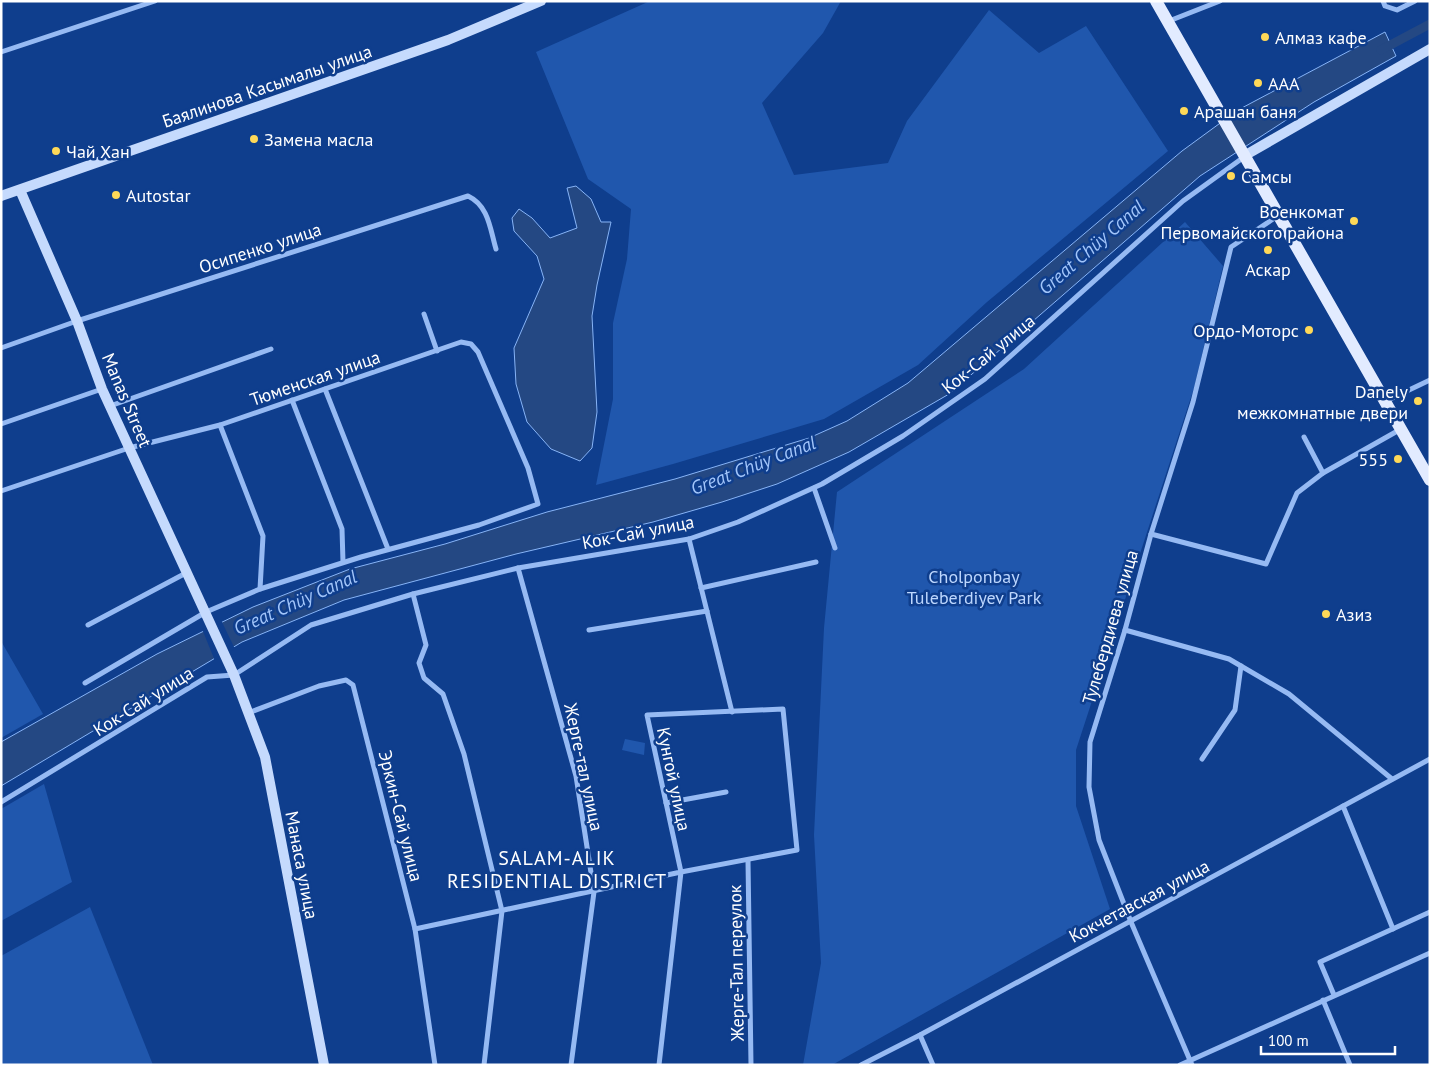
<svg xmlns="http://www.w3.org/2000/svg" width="1431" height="1066" font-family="'PT Sans',sans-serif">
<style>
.green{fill:#2057ad}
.water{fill:#244883;stroke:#87b4f7}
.pier{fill:#0f3e8d}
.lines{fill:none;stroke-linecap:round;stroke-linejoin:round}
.canal{stroke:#244883;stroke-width:9}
.street{stroke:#96baf3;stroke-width:5}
.secondary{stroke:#c5dafd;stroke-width:10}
.primary{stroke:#e2ebff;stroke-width:12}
.poi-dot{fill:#ffd958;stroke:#0f3e8d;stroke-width:2}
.labels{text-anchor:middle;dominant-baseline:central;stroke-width:5;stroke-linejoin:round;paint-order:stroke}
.poi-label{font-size:18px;fill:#fff;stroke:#0f3e8d;text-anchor:start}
.street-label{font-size:18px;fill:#fff;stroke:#0f3e8d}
.park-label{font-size:18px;fill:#bdd7fe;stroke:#0f3e8d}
.water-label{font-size:19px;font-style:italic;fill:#a2c5fa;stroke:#0f3e8d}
.quarter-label{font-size:20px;letter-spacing:1px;fill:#fff;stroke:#0f3e8d}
</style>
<rect width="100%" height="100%" fill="#0f3e8d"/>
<g class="green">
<path d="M 650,1 L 841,1 L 823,33 L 762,103 L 794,175 L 888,163 L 907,121 L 989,10 L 1039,53 L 1086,26 L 1168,151 L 987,302 L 918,365 L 824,419 L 673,464 L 596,485 L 613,399 L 613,323 L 627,259 L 631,209 L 588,179 L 536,52 Z"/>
<path d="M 1185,222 L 1223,266 L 1194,388 L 1076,750 L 1076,806 L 1110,909 L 832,1065 L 803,1065 L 821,963 L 814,835 L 824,628 L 837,492 L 1024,369 Z"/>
<path d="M 1,641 L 43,714 L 1,738 Z"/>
<path d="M 625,739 L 645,743 L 644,755 L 622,750 Z"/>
<path d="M 44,784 L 72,882 L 1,921 L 1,809 Z"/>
<path d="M 90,907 L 153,1065 L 1,1065 L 1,956 Z"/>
</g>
<g class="water">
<path d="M 1385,32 L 1396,56 L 1314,102 L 1200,176 L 949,394 L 849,452 L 777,484 L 722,502 L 653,522 L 516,554 L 344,600 L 242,642 L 1,786 L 1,742 L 157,654 L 253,607 L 350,569 L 445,544 L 547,512 L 675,479 L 809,438 L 847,421 L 908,383 L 1182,151 L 1238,110 Z"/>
<path d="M 576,186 L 591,199 L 601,222 L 611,222 L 597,285 L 592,316 L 597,412 L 592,448 L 580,461 L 551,449 L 527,422 L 516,384 L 514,348 L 544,279 L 537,256 L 514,231 L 512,218 L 519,209 L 532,218 L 550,238 L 577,228 L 567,188 Z"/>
</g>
<path class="pier" d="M 221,620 L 235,649 L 215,661 L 202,629 Z"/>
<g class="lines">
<path class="canal" d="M 1381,50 L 1430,24"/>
<g class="street">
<path d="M 1383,1 L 1385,6 L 1397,10 L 1415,1"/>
<path d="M 1169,21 L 1220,1"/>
<path d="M 1,52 L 155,1"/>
<path d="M 424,314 L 437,351"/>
<path d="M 1,348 L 77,321 L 468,196 C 489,206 490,229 496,249"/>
<path d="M 325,389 L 388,549"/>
<path d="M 292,400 L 342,529 L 343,562"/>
<path d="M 1386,401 L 1430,380"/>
<path d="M 110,406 L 271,349"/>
<path d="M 1,424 L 102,389"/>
<path d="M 220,425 L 263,536 L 260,589"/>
<path d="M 1304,437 L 1323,473 L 1401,429"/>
<path d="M 814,488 L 835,548"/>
<path d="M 1,491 L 129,448 L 220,425 L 461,342 L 471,344 L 478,352 L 528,468 L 538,504 L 479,525 L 361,557 L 260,589 L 206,612 L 85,683"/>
<path d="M 1151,534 L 1266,564 L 1297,493 L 1323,473"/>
<path d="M 689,539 L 732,712"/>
<path d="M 518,568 L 576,776 L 594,892 L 571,1065"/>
<path d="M 701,588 L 816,562"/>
<path d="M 413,594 L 426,645 L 419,663 L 424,678 L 443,694 L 464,754 L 502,911 L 484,1065"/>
<path d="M 88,625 L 186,573"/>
<path d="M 589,630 L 707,611"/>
<path d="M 1125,630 L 1229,659 L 1289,694 L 1392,779"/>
<path d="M 248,713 L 319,686 L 346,680 L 353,685 L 415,929 L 435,1065"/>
<path d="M 1202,759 L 1235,710 L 1241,666"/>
<path d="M 1,802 L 207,677 L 234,675 L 311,625 L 413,594 L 518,568 L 689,539 L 738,522 L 822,484 L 903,436 L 985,379 L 1183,201 L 1244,157"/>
<path d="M 666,803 L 726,792"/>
<path d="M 1343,806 L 1393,929"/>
<path d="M 748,861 L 751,1065"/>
<path d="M 415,929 L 681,872 L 797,850 L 783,709 L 647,715 L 681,872 L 659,1065"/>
<path d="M 1334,995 L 1320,962 L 1430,912"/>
<path d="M 1323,1000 L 1350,1065"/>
<path d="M 920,1035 L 933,1065"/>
<path d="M 861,1065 L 920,1035 L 1430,759"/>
<path d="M 1180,1065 L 1430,953"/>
<path d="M 1192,1065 L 1131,922 L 1099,840 L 1089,787 L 1090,742 L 1125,630 L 1151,534 L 1193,402 L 1231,247 L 1279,215"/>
</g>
<g class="secondary">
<path d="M 1244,156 L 1430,49"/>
<path d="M 20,190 L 77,321 L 102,389 L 234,675 L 265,757 L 324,1065"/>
<path d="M 1,196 L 448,40 L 541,1"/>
</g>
<path class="primary" d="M 1156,1 L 1430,480"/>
</g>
<g class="poi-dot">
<circle cx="1265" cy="37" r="5"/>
<circle cx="1258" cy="83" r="5"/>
<circle cx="1184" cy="111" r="5"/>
<circle cx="254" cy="139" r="5"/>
<circle cx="56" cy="151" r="5"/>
<circle cx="1231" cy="176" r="5"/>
<circle cx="116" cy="195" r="5"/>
<circle cx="1354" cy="221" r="5"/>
<circle cx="1268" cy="250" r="5"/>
<circle cx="1309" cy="330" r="5"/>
<circle cx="1418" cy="401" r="5"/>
<circle cx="1398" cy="459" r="5"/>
<circle cx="1326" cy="614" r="5"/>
</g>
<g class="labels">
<g class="poi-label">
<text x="1275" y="37">Алмаз кафе</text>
<text x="1268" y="83">ААА</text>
<text x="1194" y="111">Арашан баня</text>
<text x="264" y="139">Замена масла</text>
<text x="66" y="151">Чай Хан</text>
<text x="1241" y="176">Самсы</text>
<text x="126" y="195">Autostar</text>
<text x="1344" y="211" text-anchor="end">Военкомат<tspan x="1344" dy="21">Первомайского района</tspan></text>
<text x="1268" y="269" text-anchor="middle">Аскар</text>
<text x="1299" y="330" text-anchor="end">Ордо-Моторс</text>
<text x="1408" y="391" text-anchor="end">Danely<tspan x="1408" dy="21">межкомнатные двери</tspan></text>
<text x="1388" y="459" text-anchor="end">555</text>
<text x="1336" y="614">Азиз</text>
</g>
<g class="street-label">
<text transform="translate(267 86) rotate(-19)">Баялинова Касымалы улица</text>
<text transform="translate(260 248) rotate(-18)">Осипенко улица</text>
<text transform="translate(988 354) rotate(-39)">Кок-Сай улица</text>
<text transform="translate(315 378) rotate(-19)">Тюменская улица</text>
<text transform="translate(127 400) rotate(67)">Manas Street</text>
<text transform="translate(638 532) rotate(-11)">Кок-Сай улица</text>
<text transform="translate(1110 627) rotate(-74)">Тулебердиева улица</text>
<text transform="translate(143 701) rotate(-32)">Кок-Сай улица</text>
<text transform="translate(584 767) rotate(78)">Жерге-тал улица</text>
<text transform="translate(674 779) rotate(78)">Кунгой улица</text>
<text transform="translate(401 816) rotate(76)">Эркин-Сай улица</text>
<text transform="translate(302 865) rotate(79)">Манаса улица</text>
<text transform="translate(1139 901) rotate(-28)">Кокчетавская улица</text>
<text transform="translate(736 963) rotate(-91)">Жерге-Тал переулок</text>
</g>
<g class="park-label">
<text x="974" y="576">Cholponbay<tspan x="974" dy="21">Tuleberdiyev Park</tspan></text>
</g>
<g class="water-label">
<text transform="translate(1091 247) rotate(-41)">Great Chüy Canal</text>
<text transform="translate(753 465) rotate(-21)">Great Chüy Canal</text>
<text transform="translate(295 602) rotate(-24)">Great Chüy Canal</text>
</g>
<g class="quarter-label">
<text x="557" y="858">SALAM-ALIK<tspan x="557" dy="23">RESIDENTIAL DISTRICT</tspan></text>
</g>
</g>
<rect width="1431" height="1066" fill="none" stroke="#ffffff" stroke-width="5"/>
<path d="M1261 1046v8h134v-8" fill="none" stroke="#ffffff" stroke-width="2.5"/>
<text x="1268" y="1046" font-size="15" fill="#ffffff" stroke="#0f3e8d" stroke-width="4" paint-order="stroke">100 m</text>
</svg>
